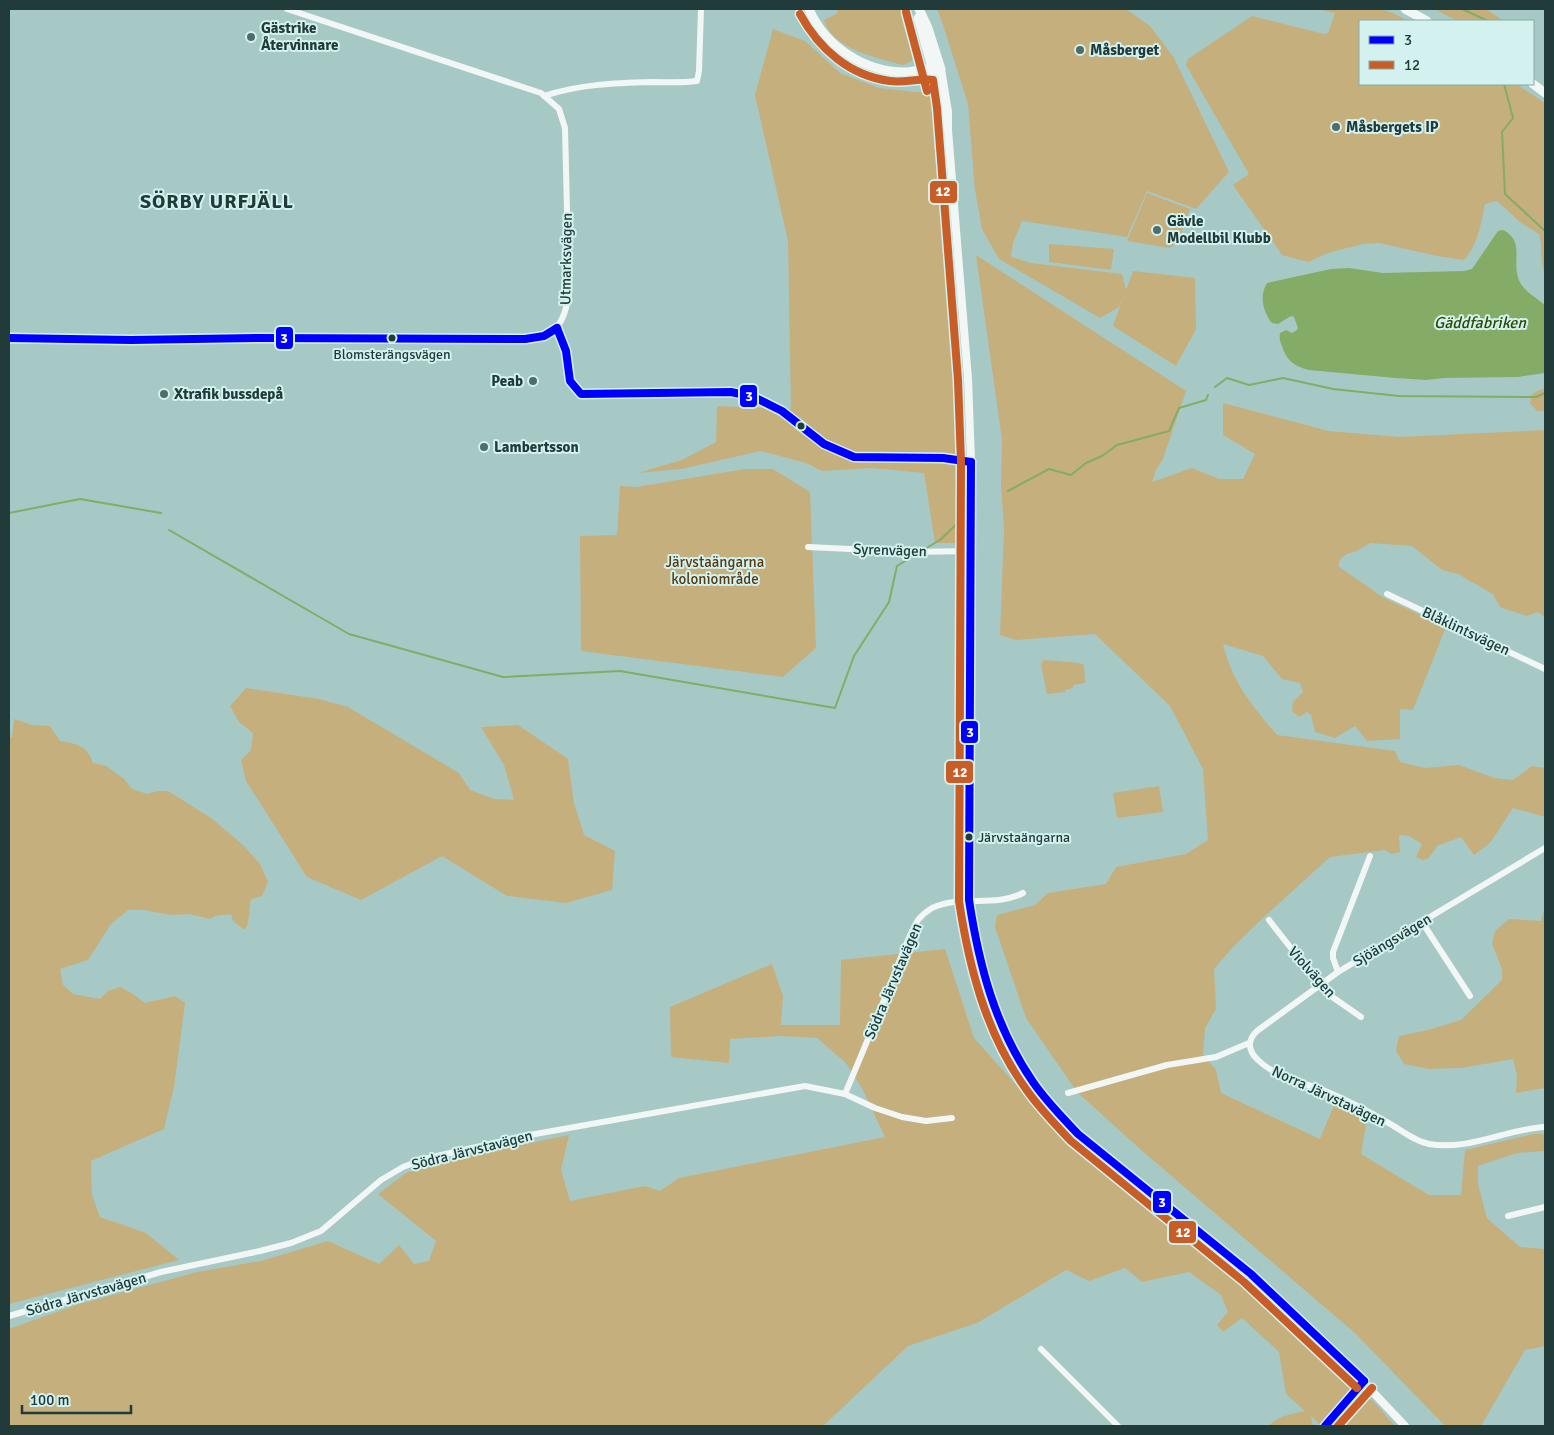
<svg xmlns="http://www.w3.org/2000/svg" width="1554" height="1435" font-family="Signika,sans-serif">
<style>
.green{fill:#c5af7d}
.water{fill:#84ac66}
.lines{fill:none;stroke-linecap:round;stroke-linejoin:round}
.stream{stroke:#84ac66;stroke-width:2}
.minor{stroke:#f2f7f6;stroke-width:6}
.tertiary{stroke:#f2f7f6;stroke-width:8}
.secondary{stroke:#f2f7f6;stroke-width:9}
.bus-1-casing{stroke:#d3f2ef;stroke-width:11}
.bus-2-casing{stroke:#d3f2ef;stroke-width:11}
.bus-1{stroke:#00f;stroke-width:8}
.bus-2{stroke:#c85d27;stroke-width:8}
.poi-dot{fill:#4f6d6a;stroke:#d3f2ef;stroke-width:2}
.bus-dot{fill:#203b39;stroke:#d3f2ef;stroke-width:2}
.labels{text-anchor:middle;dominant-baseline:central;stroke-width:4;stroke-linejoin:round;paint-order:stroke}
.bus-label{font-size:14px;fill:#203b39;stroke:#d3f2ef}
.poi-label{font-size:15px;font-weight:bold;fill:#203b39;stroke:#d3f2ef;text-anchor:start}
.street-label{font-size:15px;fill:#203b39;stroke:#d3f2ef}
.park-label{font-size:15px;fill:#573a14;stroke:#d3f2ef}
.water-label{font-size:16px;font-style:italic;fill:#2d4800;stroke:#d3f2ef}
.district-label{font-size:20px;font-weight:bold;letter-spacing:1px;fill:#203b39;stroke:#d3f2ef}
.line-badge{stroke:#d3f2ef;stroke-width:2}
.badge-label{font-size:14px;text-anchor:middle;font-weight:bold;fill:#fff}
</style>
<rect width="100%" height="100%" fill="#a7c9c6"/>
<g class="green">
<path d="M 836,9 L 908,9 L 918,42 L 912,61 L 903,65 C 877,58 832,49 824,20 L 838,13 Z"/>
<path d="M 937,9 L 1126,9 L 1150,26 L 1174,58 L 1229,172 L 1196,209 L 1147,191 L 1127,237 L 1022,221 L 1013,243 L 1011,257 L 1031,263 L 1122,274 L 1126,290 L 1133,271 L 1195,278 L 1196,329 L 1176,366 L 1113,326 L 1125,292 L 1119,307 L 1100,318 L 999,259 L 982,229 L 975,190 L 968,104 L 942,22 Z"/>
<path d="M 1317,9 L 1380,9 L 1393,13 L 1408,21 L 1360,21 L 1360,84 L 1516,84 L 1545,103 L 1545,274 C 1539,260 1543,247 1539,234 L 1521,223 L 1497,201 L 1485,204 C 1481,224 1478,244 1464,260 L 1437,256 L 1379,243 L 1363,244 L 1331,252 L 1308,262 L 1282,255 L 1233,185 L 1249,174 L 1186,65 L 1188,59 L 1252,16 L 1324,34 L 1328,33 L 1335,13 Z"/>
<path d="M 1434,9 L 1486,9 L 1504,21 L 1458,21 Z"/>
<path d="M 773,29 L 805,41 L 840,73 L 879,88 L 916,92 L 930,91 L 943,131 L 949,240 L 965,437 L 965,543 L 935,543 L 924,473 L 872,468 L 822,471 L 806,463 L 761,451 L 681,469 L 638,473 L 682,460 L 716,442 L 717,406 L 791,409 L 788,241 L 755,95 Z"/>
<path d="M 1147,193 L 1190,209 L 1178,242 L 1170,248 L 1127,241 Z"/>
<path d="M 1049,244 L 1114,249 L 1111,270 L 1049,262 Z"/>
<path d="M 976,255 L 1186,391 L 1163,459 L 1156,470 L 1152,482 L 1192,468 L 1219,479 L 1243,479 L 1255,454 L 1223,435 L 1223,403 L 1329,431 L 1400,437 L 1545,430 L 1545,618 L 1538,612 L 1527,616 L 1500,607 L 1493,594 L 1458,574 L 1442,570 L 1412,546 L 1370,543 L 1357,551 L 1346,554 L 1340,560 L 1338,566 L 1384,598 L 1446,627 L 1413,710 L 1400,709 L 1400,739 L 1367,741 L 1355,726 L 1335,738 L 1315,732 L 1311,715 L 1307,712 L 1299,717 L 1292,711 L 1293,702 L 1303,692 L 1300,683 L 1282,679 L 1263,656 L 1223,644 C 1232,682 1253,707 1277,735 L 1395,751 L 1400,762 L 1425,768 L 1459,765 L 1494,778 L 1513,780 L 1532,766 L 1545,768 L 1545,817 L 1513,808 L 1490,843 L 1474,855 L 1461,837 L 1437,846 L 1429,858 L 1423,860 L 1416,857 L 1422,844 L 1409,836 L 1399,835 L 1400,852 L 1392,854 L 1385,850 L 1330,857 L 1265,916 L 1233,947 L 1214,969 L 1216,1009 L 1205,1028 L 1203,1055 L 1216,1070 L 1221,1093 L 1320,1139 L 1335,1103 L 1367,1119 L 1361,1154 L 1429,1195 L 1461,1195 L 1465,1150 L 1534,1134 L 1545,1134 L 1545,1151 L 1517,1153 L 1478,1166 L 1478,1184 L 1487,1218 L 1520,1247 L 1545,1249 L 1545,1346 L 1525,1350 L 1481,1426 L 1445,1426 L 1356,1334 L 1140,1149 L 1077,1092 L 1026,1018 L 995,927 L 997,915 L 1035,905 L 1048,893 L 1106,884 L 1116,867 L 1186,854 L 1208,840 L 1203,769 L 1170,706 L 1095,634 L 1016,640 L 1000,635 L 1004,530 L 1001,485 L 1002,440 Z"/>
<path d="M 1542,389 L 1545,389 L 1545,411 L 1537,411 L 1530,403 L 1532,394 Z"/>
<path d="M 745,469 L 773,469 L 810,492 L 816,648 L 783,677 L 581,651 L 580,536 L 617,535 L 620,486 L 636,487 Z"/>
<path d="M 1044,660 L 1079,663 L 1084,665 L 1085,683 L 1073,685 L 1073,688 L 1065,690 L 1065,692 L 1047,694 L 1041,664 Z"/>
<path d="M 246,688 L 319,699 L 348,707 L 459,773 L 470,790 L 494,799 L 514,800 L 504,765 L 481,727 L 518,725 L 568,759 L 574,803 L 584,835 L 615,851 L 612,890 L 566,903 L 507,896 L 442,856 L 361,900 L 307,877 L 246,781 L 241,760 L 251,750 L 253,733 L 239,722 L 230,706 Z"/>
<path d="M 14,719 L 32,725 L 50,726 L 60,741 C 77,744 87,745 93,763 L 106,766 L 124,779 L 132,789 L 147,794 L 158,791 L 168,791 L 211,818 L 243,845 L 260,864 L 268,882 L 262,896 L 251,899 C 249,909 250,922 245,930 L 233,921 L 231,914 L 215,916 L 210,919 L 189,914 L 172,915 L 143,910 L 128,910 L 111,924 L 88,960 L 60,969 L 63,985 L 73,994 L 100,999 L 108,991 L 120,987 L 133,994 L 145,1003 L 175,996 L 185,1003 L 174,1087 L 164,1129 L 91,1161 L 92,1195 L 100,1217 L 146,1233 L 179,1260 L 9,1304 L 9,738 L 12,737 Z"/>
<path d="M 1159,786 L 1163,812 L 1117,818 L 1113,793 Z"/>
<path d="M 1545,906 L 1545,1088 L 1516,1093 L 1517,1075 L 1513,1059 L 1461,1068 L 1429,1069 L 1404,1064 L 1396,1051 L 1399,1036 L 1428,1030 L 1461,1020 L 1502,980 L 1502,969 L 1492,944 L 1495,931 L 1509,919 L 1541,921 Z"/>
<path d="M 945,949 L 974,1038 L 1069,1144 L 1228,1268 L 1375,1403 L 1395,1426 L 1322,1426 L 1311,1416 L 1313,1426 L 1268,1426 C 1279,1416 1291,1414 1305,1411 L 1286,1394 L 1279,1352 L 1242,1318 L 1223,1332 L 1217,1325 L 1228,1312 L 1221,1295 L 1189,1272 L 1142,1282 L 1125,1268 L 1089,1281 L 1066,1270 L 977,1323 L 908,1346 L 823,1426 L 9,1426 L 9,1329 L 76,1305 L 197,1272 L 261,1261 L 328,1241 L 379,1264 L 399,1245 L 414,1264 L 429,1261 L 436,1241 L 378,1194 L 406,1173 L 446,1160 L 569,1135 L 561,1170 L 570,1201 L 645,1186 L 660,1191 L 679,1178 L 885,1137 L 862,1088 L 846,1063 L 817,1038 L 782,1036 L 730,1039 L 729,1063 L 671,1057 L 670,1007 L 772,964 L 783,996 L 781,1025 L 840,1025 L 841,960 Z"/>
</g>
<path class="water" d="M 1503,230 C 1527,242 1509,264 1521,284 C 1526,292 1538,299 1545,305 L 1545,373 L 1518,377 L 1444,378 L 1426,380 L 1395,378 L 1309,370 C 1294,366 1287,361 1282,346 C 1280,341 1279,338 1280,333 L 1286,330 L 1292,333 L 1297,330 L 1298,328 L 1294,317 L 1291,316 L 1278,324 L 1272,323 C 1263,312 1259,296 1267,283 L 1331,269 L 1349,268 L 1383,273 L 1464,271 L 1472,269 L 1498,231 Z"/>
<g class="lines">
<g class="stream">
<path d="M 1462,9 L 1488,21"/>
<path d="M 1504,84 L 1513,118 L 1502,132 L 1505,194 L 1545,231"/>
<path d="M 1215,387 L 1227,378 L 1249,385 L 1283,378 L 1333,389 L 1399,396 L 1536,397 L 1545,393"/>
<path d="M 1008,491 L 1049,469 L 1071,475 L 1086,463 L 1102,456 L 1117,445 L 1169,431 L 1179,408 L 1206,400 L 1208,395"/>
<path d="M 9,513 L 80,499 L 161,513"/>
<path d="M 169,530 L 349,634 L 503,677 L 620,671 L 835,708 L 854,656 L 889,602 L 897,566 L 915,555"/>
<path d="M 923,550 L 940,540 L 962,519"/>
</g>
<g class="minor">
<path d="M 544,96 C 580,84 616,83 653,82 C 668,82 682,83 697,81 L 699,71 L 701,9"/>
<path d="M 557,328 C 561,336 566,345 567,354 C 569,371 565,382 581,394 L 731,392 L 754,397 L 782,411 L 824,444 L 854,457 L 880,458 L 943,458 L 971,462"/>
<path d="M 9,338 L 131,340 L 261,338 L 525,339 C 557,338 565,321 569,293 L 565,128 L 559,109 L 541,93 L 287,9"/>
<path d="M 808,547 L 913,552 L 972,551"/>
<path d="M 1387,594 L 1545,669"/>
<path d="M 1545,848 L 1338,972 L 1257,1031 C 1247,1040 1248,1051 1258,1060 C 1275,1077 1301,1082 1323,1090 C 1344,1099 1365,1109 1385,1121 C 1399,1128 1413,1141 1429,1144 C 1469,1151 1506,1129 1545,1127"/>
<path d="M 1269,920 L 1319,984 L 1328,994 L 1361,1017"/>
<path d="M 1422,922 L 1470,996"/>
<path d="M 1338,972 L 1333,958 L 1333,952 L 1370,856"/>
<path d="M 1068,1093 L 1167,1065 L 1216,1057 L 1249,1043"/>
<path d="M 845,1094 C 861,1056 877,1018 892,980 C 899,963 908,936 918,920 C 922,915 927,911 932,908 C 960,894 995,908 1023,893"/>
<path d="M 1508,1216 L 1545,1207"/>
<path d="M 9,1316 L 161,1272 L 260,1251 L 291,1243 L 321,1231 L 381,1180 L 403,1167 L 424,1159 L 524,1136 L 805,1086 L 845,1094 L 875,1108 L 902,1117 L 926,1121 L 952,1118"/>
<path d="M 1041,1349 L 1118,1426"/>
<path d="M 1325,1426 L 1364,1381"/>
</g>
<g class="tertiary">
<path d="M 941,69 L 948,112 L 948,130 L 968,379 L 971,462 L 969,900 C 981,998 1013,1079 1090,1145 C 1130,1179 1174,1209 1214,1243 C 1281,1300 1345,1361 1405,1426"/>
<path d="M 933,71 L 942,112 L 946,125"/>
</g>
<g class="secondary">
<path d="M 809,9 C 825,46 865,73 907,72 C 912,72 917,70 922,69 C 928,68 934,71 941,69 L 928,28 L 919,9"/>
<path d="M 1405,9 L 1427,21"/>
<path d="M 918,18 L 933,71"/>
<path d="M 899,77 L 920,78 L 933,71"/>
<path d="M 1533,84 L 1545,93"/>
</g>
<g class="bus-1-casing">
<g id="bus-1">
<path d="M 557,328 L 566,351 L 570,381 L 581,394 L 731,392 L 754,397 L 782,411 L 824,444 L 854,457 L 943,458 L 971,462"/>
<path d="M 9,338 L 131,340 L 261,338 L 525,339 L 544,336 L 557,328"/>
<path d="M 971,462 L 969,900 C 979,965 995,1027 1033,1082 C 1046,1101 1062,1117 1078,1134 L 1251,1274 L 1364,1381"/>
<path d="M 1325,1426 L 1364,1381"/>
</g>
</g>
<g class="bus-2-casing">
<g id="bus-2">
<path d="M 906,12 L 927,91"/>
<path d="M 800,14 C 819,49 850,76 890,81 C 905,83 919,78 933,80 L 937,108 L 958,380 L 961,462 L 959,901 C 969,967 986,1034 1026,1089 C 1039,1108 1055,1124 1071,1141 L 1244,1282 L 1357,1388"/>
<path d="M 1338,1426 L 1372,1388"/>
</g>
</g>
<use href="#bus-1" class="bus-1"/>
<use href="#bus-2" class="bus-2"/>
</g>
<g class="poi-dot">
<circle cx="251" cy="37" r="5"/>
<circle cx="1080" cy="50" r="5"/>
<circle cx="1336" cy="127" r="5"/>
<circle cx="1157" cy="230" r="5"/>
<circle cx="533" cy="381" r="5"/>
<circle cx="164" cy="394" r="5"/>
<circle cx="484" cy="447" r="5"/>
</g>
<g class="bus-dot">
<circle cx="392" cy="338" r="4.5"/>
<circle cx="801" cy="426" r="4.5"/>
<circle cx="969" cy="837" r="4.5"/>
</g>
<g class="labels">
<g class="bus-label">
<text x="392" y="354">Blomsterängsvägen</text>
<text x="978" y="837" text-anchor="start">Järvstaängarna</text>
</g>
<g class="poi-label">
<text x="261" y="28">Gästrike<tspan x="261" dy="17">Återvinnare</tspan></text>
<text x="1090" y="50">Måsberget</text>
<text x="1346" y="127">Måsbergets IP</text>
<text x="1167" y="221">Gävle<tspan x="1167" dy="17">Modellbil Klubb</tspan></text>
<text x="523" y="381" text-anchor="end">Peab</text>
<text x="174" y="394">Xtrafik bussdepå</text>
<text x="494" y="447">Lambertsson</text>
</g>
<g class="street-label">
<text transform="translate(566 259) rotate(-89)">Utmarksvägen</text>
<text transform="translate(890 550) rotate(2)">Syrenvägen</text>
<text transform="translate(1466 631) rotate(25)">Blåklintsvägen</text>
<text transform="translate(1392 940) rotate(-31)">Sjöängsvägen</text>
<text transform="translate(1312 972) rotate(48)">Violvägen</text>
<text transform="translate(893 981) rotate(-67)">Södra Järvstavägen</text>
<text transform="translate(1329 1096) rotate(25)">Norra Järvstavägen</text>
<text transform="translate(472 1150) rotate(-14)">Södra Järvstavägen</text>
<text transform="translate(86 1294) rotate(-16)">Södra Järvstavägen</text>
</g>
<g class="park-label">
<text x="715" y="562">Järvstaängarna<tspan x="715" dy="17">koloniområde</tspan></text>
</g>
<g class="water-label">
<text x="1480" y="323">Gäddfabriken</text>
</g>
<g class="district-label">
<text x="217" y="201">SÖRBY URFJÄLL</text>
</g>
</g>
<g class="line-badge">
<rect x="929" y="180" width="29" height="24" rx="5" fill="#c85d27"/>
<rect x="275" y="326" width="19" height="24" rx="5" fill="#00f"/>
<rect x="739" y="384" width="19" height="24" rx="5" fill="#00f"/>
<rect x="960" y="720" width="19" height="24" rx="5" fill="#00f"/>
<rect x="945" y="760" width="29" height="24" rx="5" fill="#c85d27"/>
<rect x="1152" y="1190" width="20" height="24" rx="5" fill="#00f"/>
<rect x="1168" y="1220" width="29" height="24" rx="5" fill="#c85d27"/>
</g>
<g class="badge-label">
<text x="943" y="196">12</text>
<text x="284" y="343">3</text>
<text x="749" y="401">3</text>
<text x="970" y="737">3</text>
<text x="960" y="777">12</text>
<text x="1162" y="1207">3</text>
<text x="1183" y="1237">12</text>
</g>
<rect width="1554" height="1435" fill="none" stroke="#203b39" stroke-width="20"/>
<rect x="1359" y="20" width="175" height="65" fill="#d3f2ef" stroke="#8ba9a6"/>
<rect x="1369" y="36" width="25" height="8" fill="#0000ff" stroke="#8ba9a6"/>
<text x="1404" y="45" font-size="15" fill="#203b39">3</text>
<rect x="1369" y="61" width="25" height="8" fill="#c85d27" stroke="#8ba9a6"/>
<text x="1404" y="70" font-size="15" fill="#203b39">12</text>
<path d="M22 1405v8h109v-8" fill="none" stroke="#203b39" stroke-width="2.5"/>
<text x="30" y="1405" font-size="15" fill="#203b39" stroke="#d3f2ef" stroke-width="4" paint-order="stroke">100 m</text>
</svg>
